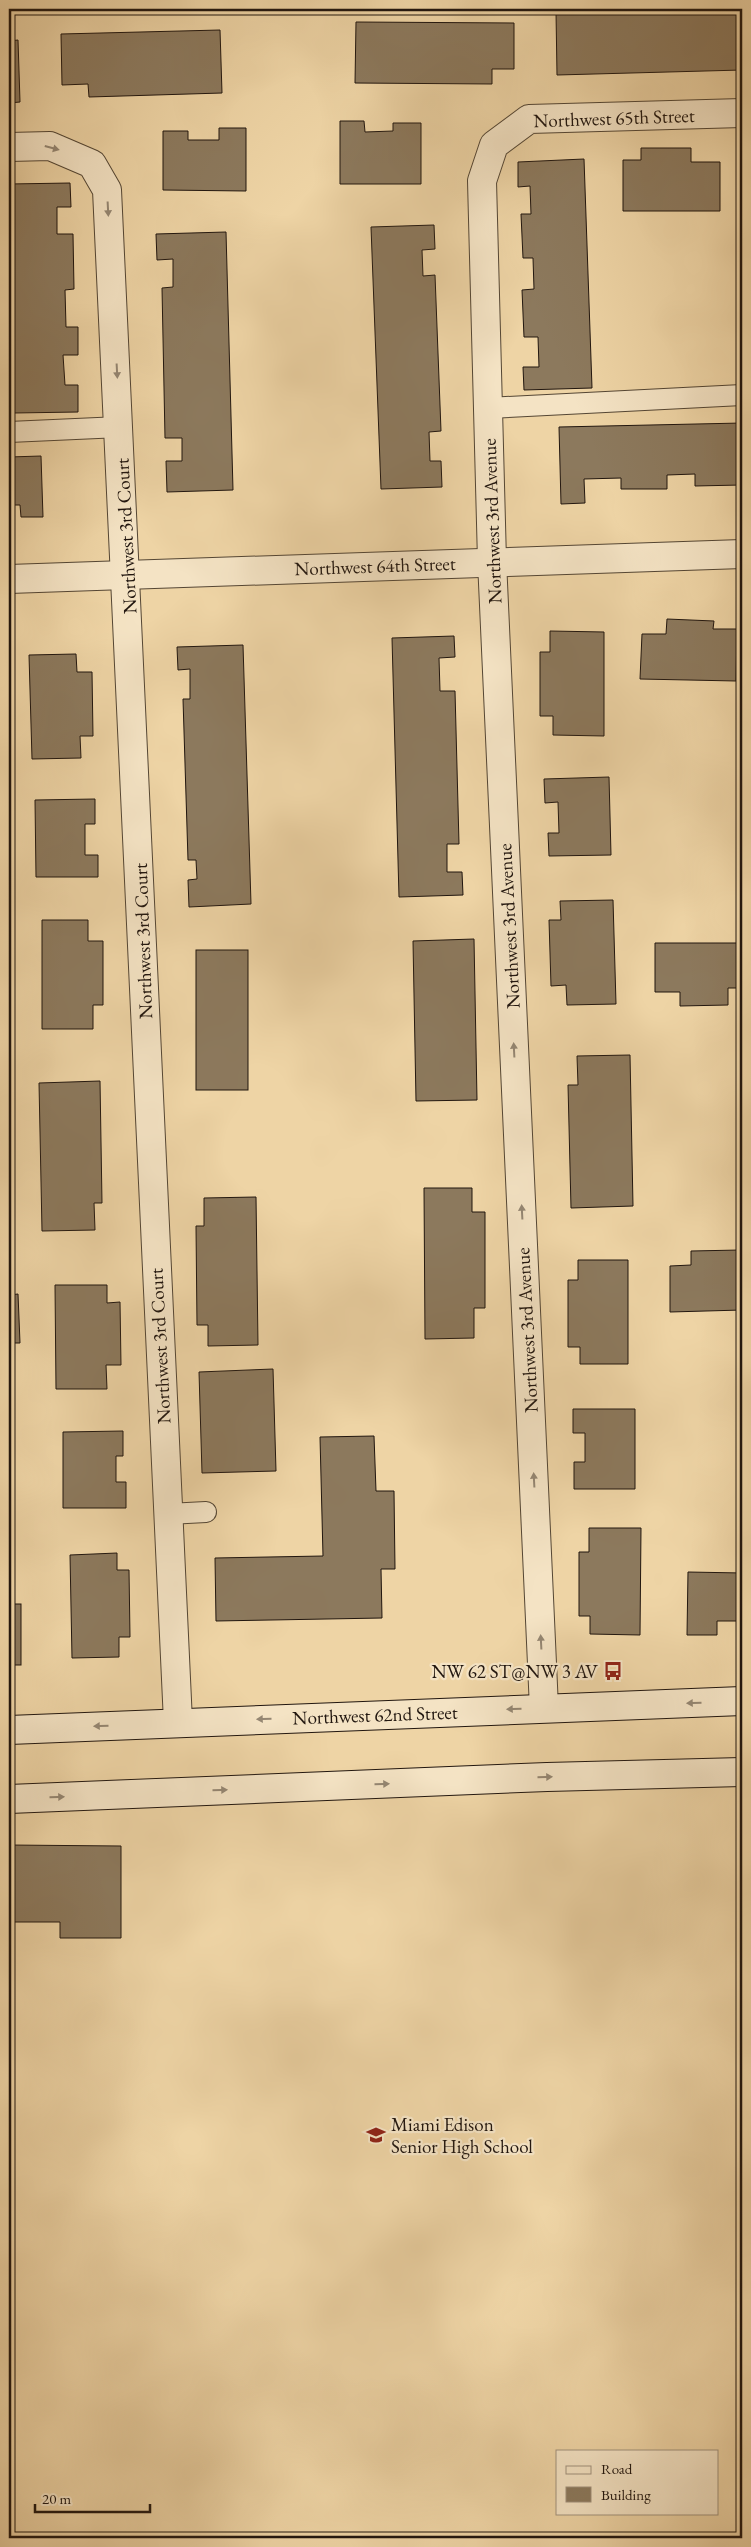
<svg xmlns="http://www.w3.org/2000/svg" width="751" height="2547" font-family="'EB Garamond',serif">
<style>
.building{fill:#8c795d;stroke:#21160f}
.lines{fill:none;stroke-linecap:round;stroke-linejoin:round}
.service-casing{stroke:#544634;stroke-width:22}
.minor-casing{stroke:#544634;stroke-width:30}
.secondary-casing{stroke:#21160f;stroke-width:30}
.service{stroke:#f4e3c4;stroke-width:20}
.minor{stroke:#f4e3c4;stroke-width:28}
.secondary{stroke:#f4e3c4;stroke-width:28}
.oneway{fill:#958773}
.labels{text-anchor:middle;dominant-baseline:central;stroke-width:4.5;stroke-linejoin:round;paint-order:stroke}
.street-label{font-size:19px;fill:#21160f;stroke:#f4e3c4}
.poi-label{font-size:19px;fill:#21160f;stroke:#f4e3c4;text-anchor:end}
</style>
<rect width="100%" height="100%" fill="#eed4a5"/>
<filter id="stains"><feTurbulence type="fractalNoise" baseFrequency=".004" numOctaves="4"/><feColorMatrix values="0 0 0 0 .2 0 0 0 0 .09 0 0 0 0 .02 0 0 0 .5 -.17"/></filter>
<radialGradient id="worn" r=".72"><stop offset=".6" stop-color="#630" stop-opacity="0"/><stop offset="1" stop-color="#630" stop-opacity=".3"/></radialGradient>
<g class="building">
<path d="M 693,9 L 742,9 L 742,70 L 557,75 L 556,12 Z"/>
<path d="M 356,22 L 514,23 L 514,69 L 492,69 L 492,84 L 355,83 Z"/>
<path d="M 220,30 L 222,93 L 89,97 L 88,84 L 62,85 L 61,34 Z"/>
<path d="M 18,40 L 20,102 L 9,103 L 9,41 Z"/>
<path d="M 340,121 L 364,121 L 365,132 L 393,131 L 393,123 L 421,123 L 421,184 L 340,184 Z"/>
<path d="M 219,128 L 246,128 L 246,191 L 163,190 L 163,131 L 188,131 L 188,140 L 219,140 Z"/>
<path d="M 641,148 L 691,148 L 691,162 L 720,162 L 720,211 L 623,211 L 623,160 L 641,160 Z"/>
<path d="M 584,159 L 592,388 L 524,390 L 523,367 L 539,367 L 538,337 L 524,337 L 522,290 L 534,289 L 533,258 L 523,258 L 521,214 L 531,214 L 530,186 L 518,187 L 518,162 Z"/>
<path d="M 70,183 L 71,207 L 57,207 L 57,234 L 73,234 L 74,289 L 65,290 L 66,327 L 78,327 L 78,355 L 63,355 L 65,385 L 78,385 L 78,412 L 14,413 L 9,184 Z"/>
<path d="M 434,225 L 435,249 L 422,250 L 423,276 L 435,275 L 441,431 L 429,432 L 430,461 L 441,461 L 442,487 L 381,489 L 371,227 Z"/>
<path d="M 226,232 L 233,490 L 167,492 L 166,461 L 182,461 L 182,438 L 165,438 L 162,288 L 173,287 L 173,259 L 157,260 L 156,234 Z"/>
<path d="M 742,423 L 741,485 L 695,486 L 695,474 L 667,475 L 667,489 L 621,489 L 621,478 L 584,479 L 585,503 L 561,504 L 559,427 Z"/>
<path d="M 41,456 L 43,517 L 21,517 L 20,505 L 9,505 L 9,457 Z"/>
<path d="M 667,619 L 714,621 L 713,629 L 737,629 L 736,681 L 640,679 L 642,634 L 666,634 Z"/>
<path d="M 550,631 L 604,632 L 604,736 L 553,735 L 553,716 L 540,716 L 540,652 L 550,652 Z"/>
<path d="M 454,636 L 455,657 L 439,658 L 440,691 L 455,691 L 459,844 L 447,844 L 447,872 L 462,872 L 463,895 L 399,897 L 392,638 Z"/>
<path d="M 243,645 L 251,904 L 189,907 L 188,880 L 197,879 L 196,860 L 188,860 L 183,699 L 190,699 L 190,669 L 178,670 L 177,647 Z"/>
<path d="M 76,654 L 77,672 L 92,672 L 93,736 L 80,736 L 81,758 L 32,759 L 29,655 Z"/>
<path d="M 609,777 L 611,855 L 549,856 L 548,833 L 559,833 L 558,802 L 545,803 L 544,779 Z"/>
<path d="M 95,799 L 95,824 L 85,824 L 85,855 L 98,855 L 98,877 L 36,877 L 35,800 Z"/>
<path d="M 613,900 L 616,1004 L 567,1005 L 566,985 L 551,986 L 549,920 L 561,920 L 560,901 Z"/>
<path d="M 42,920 L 88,920 L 88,941 L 103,941 L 103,1005 L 93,1005 L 93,1029 L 42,1029 Z"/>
<path d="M 474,939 L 477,1100 L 416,1101 L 413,941 Z"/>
<path d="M 655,943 L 742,943 L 742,988 L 728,988 L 728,1005 L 680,1006 L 680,992 L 655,992 Z"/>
<rect x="196" y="950" width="52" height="140"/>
<path d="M 630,1055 L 633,1206 L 571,1208 L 568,1085 L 578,1085 L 577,1056 Z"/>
<path d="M 100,1081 L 102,1203 L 94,1203 L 95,1230 L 42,1231 L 39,1083 Z"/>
<path d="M 424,1188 L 472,1188 L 472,1212 L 485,1212 L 485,1308 L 474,1308 L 474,1338 L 425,1339 Z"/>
<path d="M 256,1197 L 258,1345 L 208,1346 L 208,1325 L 197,1325 L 196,1226 L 204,1226 L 204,1198 Z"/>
<path d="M 740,1250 L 742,1310 L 670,1312 L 670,1266 L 691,1265 L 691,1251 Z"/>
<path d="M 578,1260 L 628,1260 L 628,1364 L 580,1364 L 580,1347 L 568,1347 L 568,1280 L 578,1280 Z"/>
<path d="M 55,1285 L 107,1285 L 107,1303 L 120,1302 L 121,1365 L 106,1365 L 107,1389 L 56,1389 Z"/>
<path d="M 18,1294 L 20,1343 L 9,1343 L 9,1295 Z"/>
<path d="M 273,1369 L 276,1471 L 202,1473 L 199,1372 Z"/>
<path d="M 573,1409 L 635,1409 L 635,1489 L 574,1489 L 574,1462 L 585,1462 L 585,1433 L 573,1433 Z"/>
<path d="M 123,1431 L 123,1456 L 116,1456 L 116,1482 L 126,1482 L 126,1508 L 63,1508 L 63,1432 Z"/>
<path d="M 374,1436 L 376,1491 L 394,1491 L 395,1569 L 381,1569 L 382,1618 L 216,1621 L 215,1558 L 323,1556 L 320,1437 Z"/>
<path d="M 589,1528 L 641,1528 L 640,1635 L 590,1634 L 590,1616 L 579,1616 L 579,1552 L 589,1552 Z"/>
<path d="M 117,1553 L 117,1570 L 129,1570 L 130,1637 L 119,1637 L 119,1657 L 72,1658 L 70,1555 Z"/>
<path d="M 688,1572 L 742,1573 L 742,1621 L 717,1621 L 717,1635 L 687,1635 Z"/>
<rect x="9" y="1604" width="12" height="61"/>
<path d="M 9,1845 L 121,1846 L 121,1938 L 60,1938 L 60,1922 L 9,1922 Z"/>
</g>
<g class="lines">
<g class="service-casing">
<g id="service">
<path d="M 488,408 L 742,395"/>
<path d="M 9,432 L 120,427"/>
<path d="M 168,1514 L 206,1512"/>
</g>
</g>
<g class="minor-casing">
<g id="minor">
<path d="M 9,147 L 50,146 L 92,164 L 107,190 C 135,701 154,1212 178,1722"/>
<path d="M 9,579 L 742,554"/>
<path d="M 544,1708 L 492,561 L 482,181 L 494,145 L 529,119 L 742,113"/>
</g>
</g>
<g class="secondary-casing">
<g id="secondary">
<path d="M 9,1730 L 742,1701"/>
<path d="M 9,1799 L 547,1777 L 742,1772"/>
</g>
</g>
<use href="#service" class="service"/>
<use href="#minor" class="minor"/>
<use href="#secondary" class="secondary"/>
</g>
<defs><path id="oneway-solid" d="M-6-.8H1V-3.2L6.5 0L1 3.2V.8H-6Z" transform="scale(1.25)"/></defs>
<g class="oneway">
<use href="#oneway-solid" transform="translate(52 148) rotate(15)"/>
<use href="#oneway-solid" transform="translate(108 209) rotate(87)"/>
<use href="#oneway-solid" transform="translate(117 371) rotate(87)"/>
<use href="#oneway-solid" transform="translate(514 1050) rotate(-93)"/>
<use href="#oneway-solid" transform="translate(522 1212) rotate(-93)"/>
<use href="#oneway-solid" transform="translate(534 1480) rotate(-93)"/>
<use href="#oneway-solid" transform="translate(541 1642) rotate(-93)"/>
<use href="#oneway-solid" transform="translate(694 1703) rotate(178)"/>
<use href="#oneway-solid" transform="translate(514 1709) rotate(178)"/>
<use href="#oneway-solid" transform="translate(264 1719) rotate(178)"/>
<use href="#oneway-solid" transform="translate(101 1726) rotate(178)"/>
<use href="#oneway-solid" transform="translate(545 1777) rotate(-2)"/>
<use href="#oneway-solid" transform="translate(382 1784) rotate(-2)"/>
<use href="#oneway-solid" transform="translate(220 1790) rotate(-2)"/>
<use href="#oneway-solid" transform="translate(57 1797) rotate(-2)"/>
</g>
<defs>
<g id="bus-bare" transform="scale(1.5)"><path d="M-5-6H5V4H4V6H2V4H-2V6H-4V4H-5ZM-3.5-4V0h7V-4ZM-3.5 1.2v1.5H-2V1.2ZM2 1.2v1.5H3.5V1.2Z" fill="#8f2418" stroke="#f4e3c4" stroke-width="2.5" paint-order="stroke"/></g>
<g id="school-bare" transform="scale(1.5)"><path d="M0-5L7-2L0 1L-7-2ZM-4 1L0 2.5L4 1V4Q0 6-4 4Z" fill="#8f2418" stroke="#f4e3c4" stroke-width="2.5" paint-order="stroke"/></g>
</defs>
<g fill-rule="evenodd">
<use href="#bus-bare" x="613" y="1671"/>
<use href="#school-bare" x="376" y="2135"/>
</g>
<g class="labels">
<g class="street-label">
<text transform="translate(614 118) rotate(-2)">Northwest 65th Street</text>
<text transform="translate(492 521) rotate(-92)">Northwest 3rd Avenue</text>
<text transform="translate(126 536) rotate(-93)">Northwest 3rd Court</text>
<text transform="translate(375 566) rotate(-2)">Northwest 64th Street</text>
<text transform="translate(509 926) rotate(-93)">Northwest 3rd Avenue</text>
<text transform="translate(143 941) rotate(-92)">Northwest 3rd Court</text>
<text transform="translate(527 1330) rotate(-93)">Northwest 3rd Avenue</text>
<text transform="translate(160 1346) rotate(-93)">Northwest 3rd Court</text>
<text transform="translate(375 1715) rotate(-2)">Northwest 62nd Street</text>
</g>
<g class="poi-label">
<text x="598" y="1671">NW 62 ST@NW 3 AV</text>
<text x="391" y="2124" text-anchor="start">Miami Edison<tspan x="391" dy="22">Senior High School</tspan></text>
</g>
</g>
<rect width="751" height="2547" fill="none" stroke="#eed4a5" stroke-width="30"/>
<rect x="10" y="10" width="731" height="2527" fill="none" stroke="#21160f" stroke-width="2.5"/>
<rect x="15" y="15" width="721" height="2517" fill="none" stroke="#21160f"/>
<rect x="556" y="2450" width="162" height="65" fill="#f4e3c4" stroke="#a0917c"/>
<rect x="566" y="2466" width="25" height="8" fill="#f4e3c4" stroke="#a0917c"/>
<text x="601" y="2474" font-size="15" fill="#21160f">Road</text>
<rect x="566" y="2487" width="25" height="15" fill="#8c795d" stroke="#a0917c"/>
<text x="601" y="2500" font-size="15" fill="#21160f">Building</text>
<path d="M35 2504v8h115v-8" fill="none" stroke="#21160f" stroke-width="2.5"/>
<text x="42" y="2504" font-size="15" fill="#21160f" stroke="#f4e3c4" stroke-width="4" paint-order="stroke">20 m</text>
<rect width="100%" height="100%" filter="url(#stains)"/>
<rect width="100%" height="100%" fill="url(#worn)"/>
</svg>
